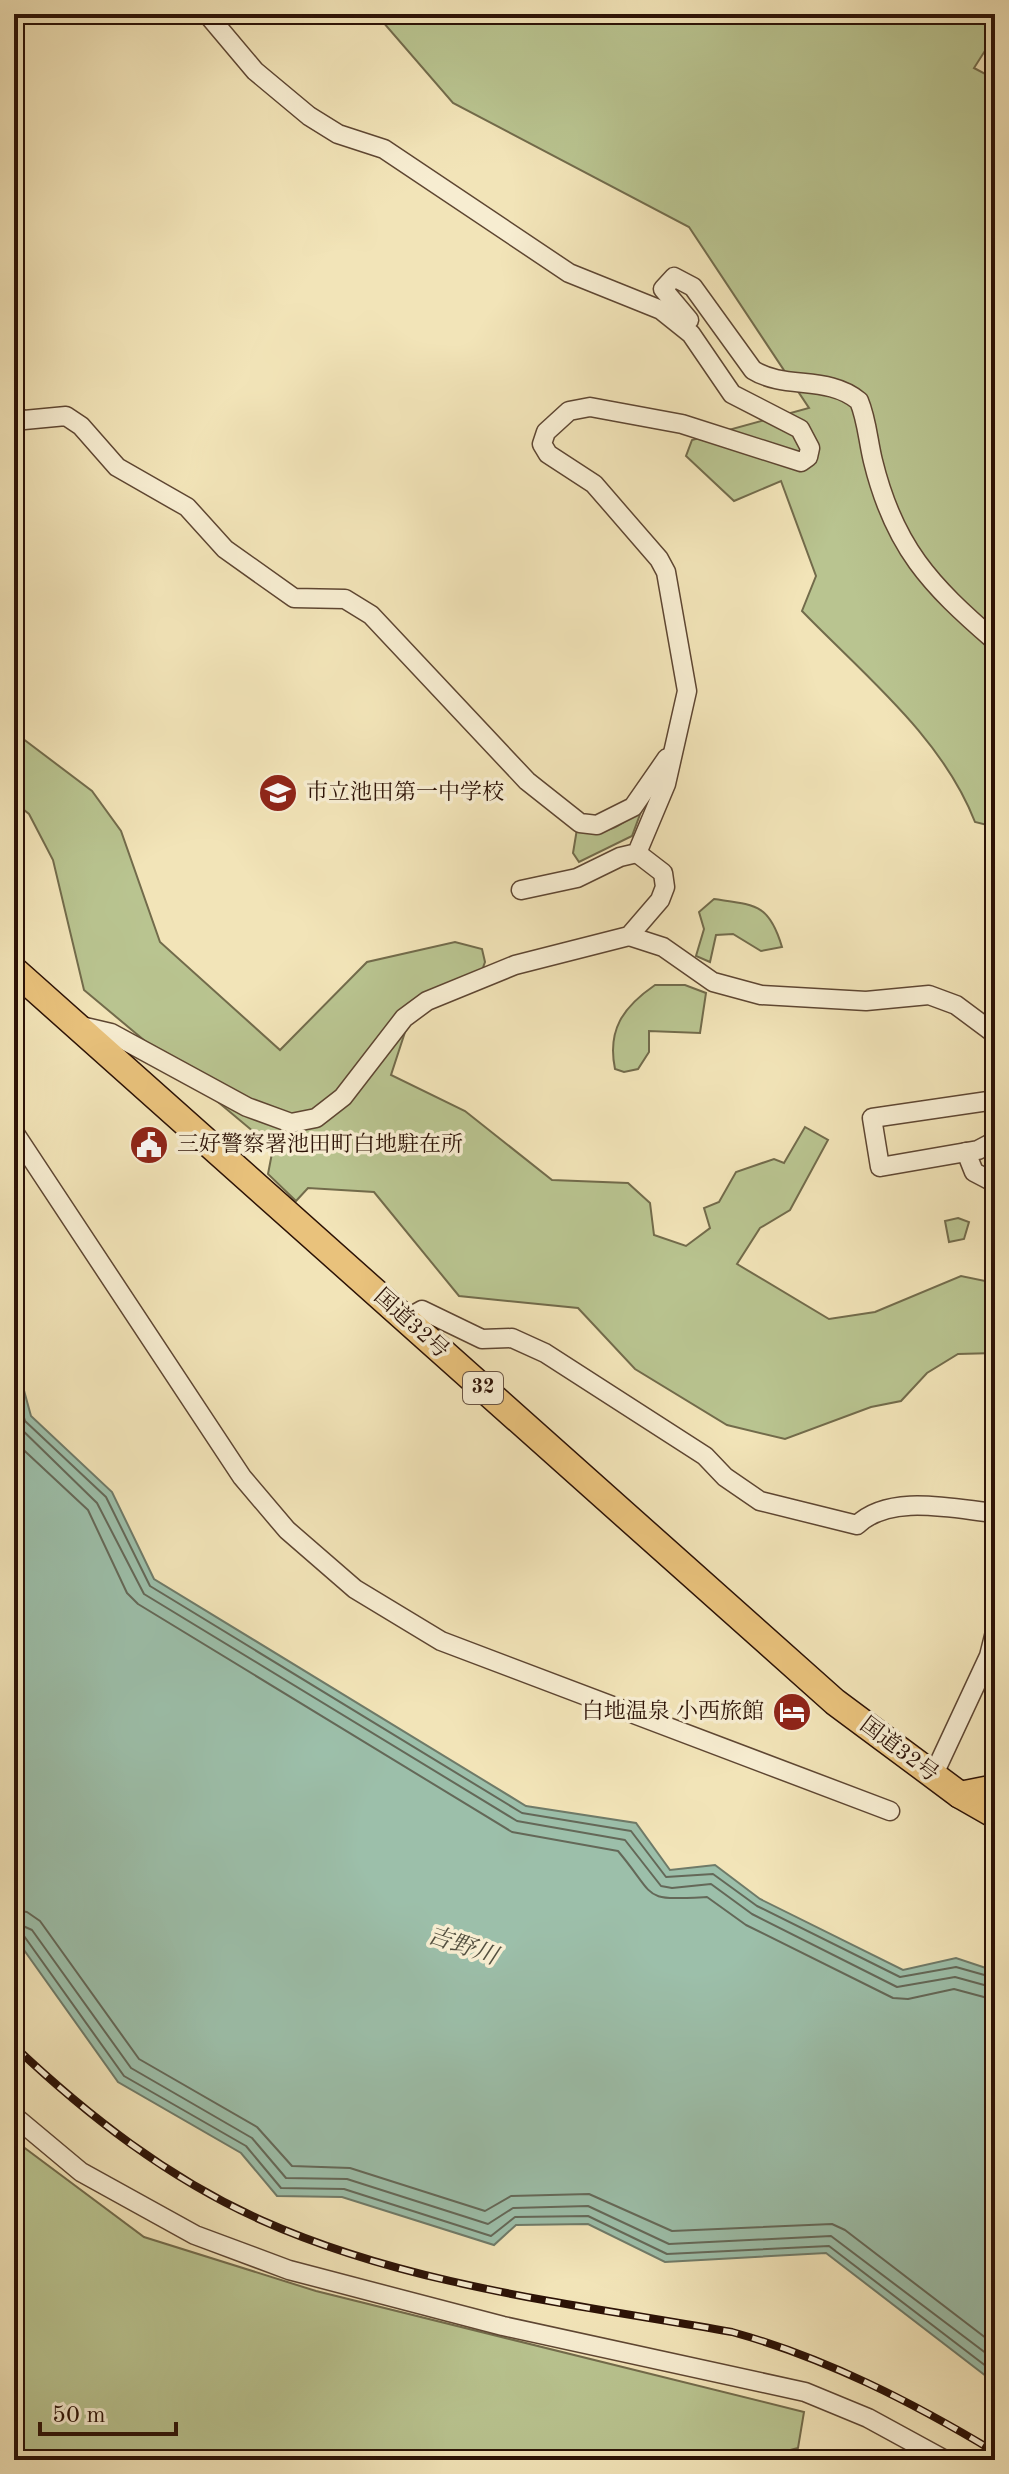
<svg xmlns="http://www.w3.org/2000/svg" width="1009" height="2474" font-family="'Old Standard TT','Noto Serif JP',serif">
<style>
.green{fill:#b9c490;stroke:#726b4b;stroke-width:2}
.water{fill:#9cbfaa;stroke:#6f7a68;stroke-width:2}
.lines{fill:none;stroke-linecap:round;stroke-linejoin:round}
.shore{stroke:#646858;stroke-width:2}
.minor-casing{stroke:#5e4632;stroke-width:21}
.highway-casing{stroke:#2c1206;stroke-width:29}
.minor{stroke:#f7edd1;stroke-width:18}
.highway{stroke:#e9c27c;stroke-width:26}
.rail-casing{stroke:#2c1206;stroke-width:8}
.rail{stroke:#f7edd1;stroke-width:5;stroke-dasharray:15;stroke-linecap:butt}
.labels{text-anchor:middle;dominant-baseline:central;stroke-width:7;stroke-linejoin:round;paint-order:stroke}
.shield{fill:#f7edd1;stroke:#695443;stroke-width:2}
.shield-label{font-size:20px;font-weight:bold;fill:#2c1206}
.poi-label{font-size:22px;fill:#2c1206;stroke:#f7edd1;text-anchor:start}
.street-label{font-size:22px;fill:#2c1206;stroke:#f7edd1}
.water-label{font-size:24px;font-style:italic;fill:#534f3f;stroke:#f7edd1}
</style>
<rect width="100%" height="100%" fill="#f2e4b8"/>
<filter id="stains"><feTurbulence type="fractalNoise" baseFrequency=".0025" numOctaves="4"/><feColorMatrix values="0 0 0 0 .2 0 0 0 0 .09 0 0 0 0 .02 0 0 0 .5 -.17"/></filter>
<radialGradient id="worn" r=".72"><stop offset=".6" stop-color="#630" stop-opacity="0"/><stop offset="1" stop-color="#630" stop-opacity=".3"/></radialGradient>
<g class="green">
<path d="M 376,14 L 995,14 L 995,35 L 974,68 L 995,79 L 995,827 L 975,822 C 942,737 864,675 802,611 L 816,576 L 781,481 L 734,501 L 686,456 L 692,440 L 809,408 L 689,227 L 453,103 Z"/>
<path d="M 14,732 L 92,791 L 121,831 L 160,942 L 280,1050 L 367,962 L 455,942 L 482,949 L 485,962 L 480,976 L 454,981 L 407,1026 L 391,1075 L 465,1111 L 552,1180 L 628,1183 L 650,1203 L 654,1235 L 686,1246 L 710,1228 L 704,1208 L 719,1202 L 736,1172 L 774,1159 L 784,1163 L 805,1127 L 828,1140 L 790,1210 L 760,1228 L 737,1264 L 829,1319 L 875,1312 L 961,1276 L 995,1283 L 995,1353 L 958,1354 L 927,1373 L 901,1401 L 871,1407 L 785,1439 L 727,1425 L 635,1369 L 578,1308 L 459,1296 L 374,1192 L 308,1188 L 296,1201 L 268,1174 L 273,1148 L 84,990 L 53,860 L 29,814 L 14,802 Z"/>
<path d="M 642,809 L 632,836 L 579,862 L 573,853 L 577,829 C 607,836 619,827 642,809 Z"/>
<path d="M 714,899 C 755,905 769,903 782,947 L 761,951 L 733,934 L 716,935 L 710,962 L 696,956 L 704,929 L 699,912 Z"/>
<path d="M 655,985 L 685,985 L 706,993 L 700,1033 L 649,1031 L 649,1052 L 638,1069 L 624,1072 L 615,1069 C 607,1030 623,1007 655,985 Z"/>
<path d="M 958,1218 L 969,1222 L 964,1239 L 949,1242 L 945,1221 Z"/>
<path d="M 14,2140 L 144,2237 L 316,2291 L 804,2412 L 798,2448 L 779,2453 L 773,2460 L 14,2460 Z"/>
</g>
<path class="water" d="M 14,1354 L 31,1416 L 112,1492 L 154,1579 L 526,1806 L 636,1823 L 670,1870 L 715,1865 L 760,1899 L 903,1970 L 956,1958 L 995,1971 L 995,2383 L 826,2253 L 665,2262 L 588,2224 L 516,2225 L 494,2245 L 342,2197 L 277,2196 L 241,2153 L 118,2082 L 14,1936 Z"/>
<g class="lines">
<g class="shore">
<path d="M 14,1384 L 25,1421 L 106,1497 L 150,1586 L 522,1813 L 631,1831 L 666,1877 L 713,1874 L 757,1906 L 900,1977 L 956,1967 L 995,1978"/>
<path d="M 14,1422 L 97,1503 L 144,1594 L 517,1821 L 625,1840 L 661,1886 L 672,1888 L 711,1884 L 752,1914 L 897,1987 L 955,1977 L 995,1988"/>
<path d="M 14,1441 L 88,1510 L 127,1593 L 138,1604 L 512,1832 L 618,1851 C 659,1900 640,1900 707,1897 L 746,1925 L 893,1998 L 908,1999 L 954,1989 L 995,2000"/>
<path d="M 14,1910 L 27,1912 L 40,1921 L 139,2059 L 257,2127 L 292,2166 L 350,2168 L 485,2211 L 511,2196 L 589,2194 L 672,2231 L 832,2224 L 845,2230 L 995,2345"/>
<path d="M 14,1922 L 32,1930 L 131,2068 L 252,2138 L 286,2178 L 347,2179 L 488,2224 L 513,2208 L 588,2206 L 669,2244 L 831,2236 L 995,2360"/>
<path d="M 14,1933 L 24,1936 L 124,2076 L 246,2146 L 281,2188 L 344,2189 L 491,2236 L 515,2217 L 588,2216 L 667,2254 L 829,2246 L 995,2373"/>
</g>
<g class="minor-casing">
<g id="minor">
<path d="M 207,14 L 255,71 L 309,116 L 338,134 L 384,149 L 569,273 L 661,310 L 691,334 L 732,394 L 800,429 L 810,448 L 808,457 L 801,462 L 682,424 L 590,407 L 569,411 L 546,432 L 542,444 L 548,454 L 594,484 L 659,559 L 666,572 L 687,691 L 666,784 L 637,853 L 620,857 L 577,878 L 521,890"/>
<path d="M 689,320 L 663,289 L 674,277 L 693,287 L 753,370 C 785,390 828,375 859,401 C 867,420 868,441 873,461 C 894,547 930,585 995,641"/>
<path d="M 14,416 L 24,420 L 66,416 L 81,426 L 117,467 L 187,507 L 225,549 L 294,598 L 345,599 L 371,615 L 527,781 L 580,823 L 597,825 L 633,807 L 667,758"/>
<path d="M 629,936 L 663,947 L 713,982 L 761,995 L 866,1001 L 929,995 L 956,1005 L 995,1034"/>
<path d="M 77,1025 L 111,1033 L 247,1107 L 291,1123 L 316,1118 L 343,1097 L 404,1018 L 427,1001 L 515,965 L 629,936 L 660,900 L 665,887 L 663,873 L 637,853"/>
<path d="M 995,1100 L 872,1118 L 880,1167 L 978,1150 L 995,1141"/>
<path d="M 14,1132 L 242,1477 L 287,1530 L 355,1589 L 441,1641 L 890,1811"/>
<path d="M 966,1152 L 974,1172 L 995,1183"/>
<path d="M 406,1319 L 422,1310 L 482,1339 L 512,1338 L 545,1353 L 705,1456 L 725,1477 L 760,1501 L 857,1525 C 890,1493 954,1509 995,1513"/>
<path d="M 933,1776 L 989,1656 L 995,1632"/>
<path d="M 14,2116 L 81,2172 L 195,2235 L 289,2270 L 503,2326 L 805,2392 L 868,2418 L 945,2460"/>
</g>
</g>
<g class="highway-casing">
<g id="highway">
<path d="M 14,970 L 835,1702 L 960,1795 L 995,1815"/>
<path d="M 960,1795 L 995,1788"/>
</g>
</g>
<use href="#minor" class="minor"/>
<use href="#highway" class="highway"/>
<g class="rail-casing">
<path id="rail" d="M 14,2046 C 88,2116 168,2178 261,2220 C 409,2286 574,2304 732,2332 C 826,2358 912,2402 995,2452"/>
</g>
<use href="#rail" class="rail"/>
</g>
<defs>
<g id="school-disc" transform="scale(2)"><circle r="9.5" fill="#8f2418" stroke="#f7edd1"/><path d="M0-5L7-2L0 1L-7-2ZM-4 1L0 2.5L4 1V4Q0 6-4 4Z" fill="#fff"/></g>
<g id="civic-disc" transform="scale(2)"><circle r="9.5" fill="#8f2418" stroke="#f7edd1"/><path d="M-.6-6.5H3V-4.5H.6V-3L4-1V1h2V6H-6V1h2V-1L-.6-3ZM-1.2 2.5V6h2.4V2.5Z" fill="#fff"/></g>
<g id="hotel-disc" transform="scale(2)"><circle r="9.5" fill="#8f2418" stroke="#f7edd1"/><path d="M-6-4.5h1.5V1H6V5H4.5V3h-9V5H-6ZM-4 0a1.8 1.8 0 1 1 3.6 0ZM.5 0V-2.5h3Q6-2.5 6 0Z" fill="#fff"/></g>
</defs>
<g fill-rule="evenodd">
<use href="#school-disc" x="278" y="793"/>
<use href="#civic-disc" x="149" y="1145"/>
<use href="#hotel-disc" x="792" y="1712"/>
</g>
<g class="labels">
<rect class="shield" x="463" y="1372" width="40" height="32" rx="6"/>
<g class="shield-label">
<text x="483" y="1388">32</text>
</g>
<g class="poi-label">
<text x="306" y="793">市立池田第一中学校</text>
<text x="177" y="1145">三好警察署池田町白地駐在所</text>
<text x="764" y="1712" text-anchor="end">白地温泉 小西旅館</text>
</g>
<g class="street-label">
<text transform="translate(411 1324) rotate(42)">国道32号</text>
<text transform="translate(899 1750) rotate(37)">国道32号</text>
</g>
<g class="water-label">
<text transform="translate(462 1947) rotate(19)">吉野川</text>
</g>
</g>
<rect width="1009" height="2474" fill="none" stroke="#f2e4b8" stroke-width="48"/>
<rect x="16" y="16" width="977" height="2442" fill="none" stroke="#2c1206" stroke-width="4"/>
<rect x="24" y="24" width="961" height="2426" fill="none" stroke="#2c1206" stroke-width="2"/>
<path d="M40 2422v12h136v-12" fill="none" stroke="#2c1206" stroke-width="4"/>
<text x="52" y="2422" font-size="24" fill="#2c1206" stroke="#f7edd1" stroke-width="6" paint-order="stroke">50 m</text>
<rect width="100%" height="100%" filter="url(#stains)"/>
<rect width="100%" height="100%" fill="url(#worn)"/>
</svg>
